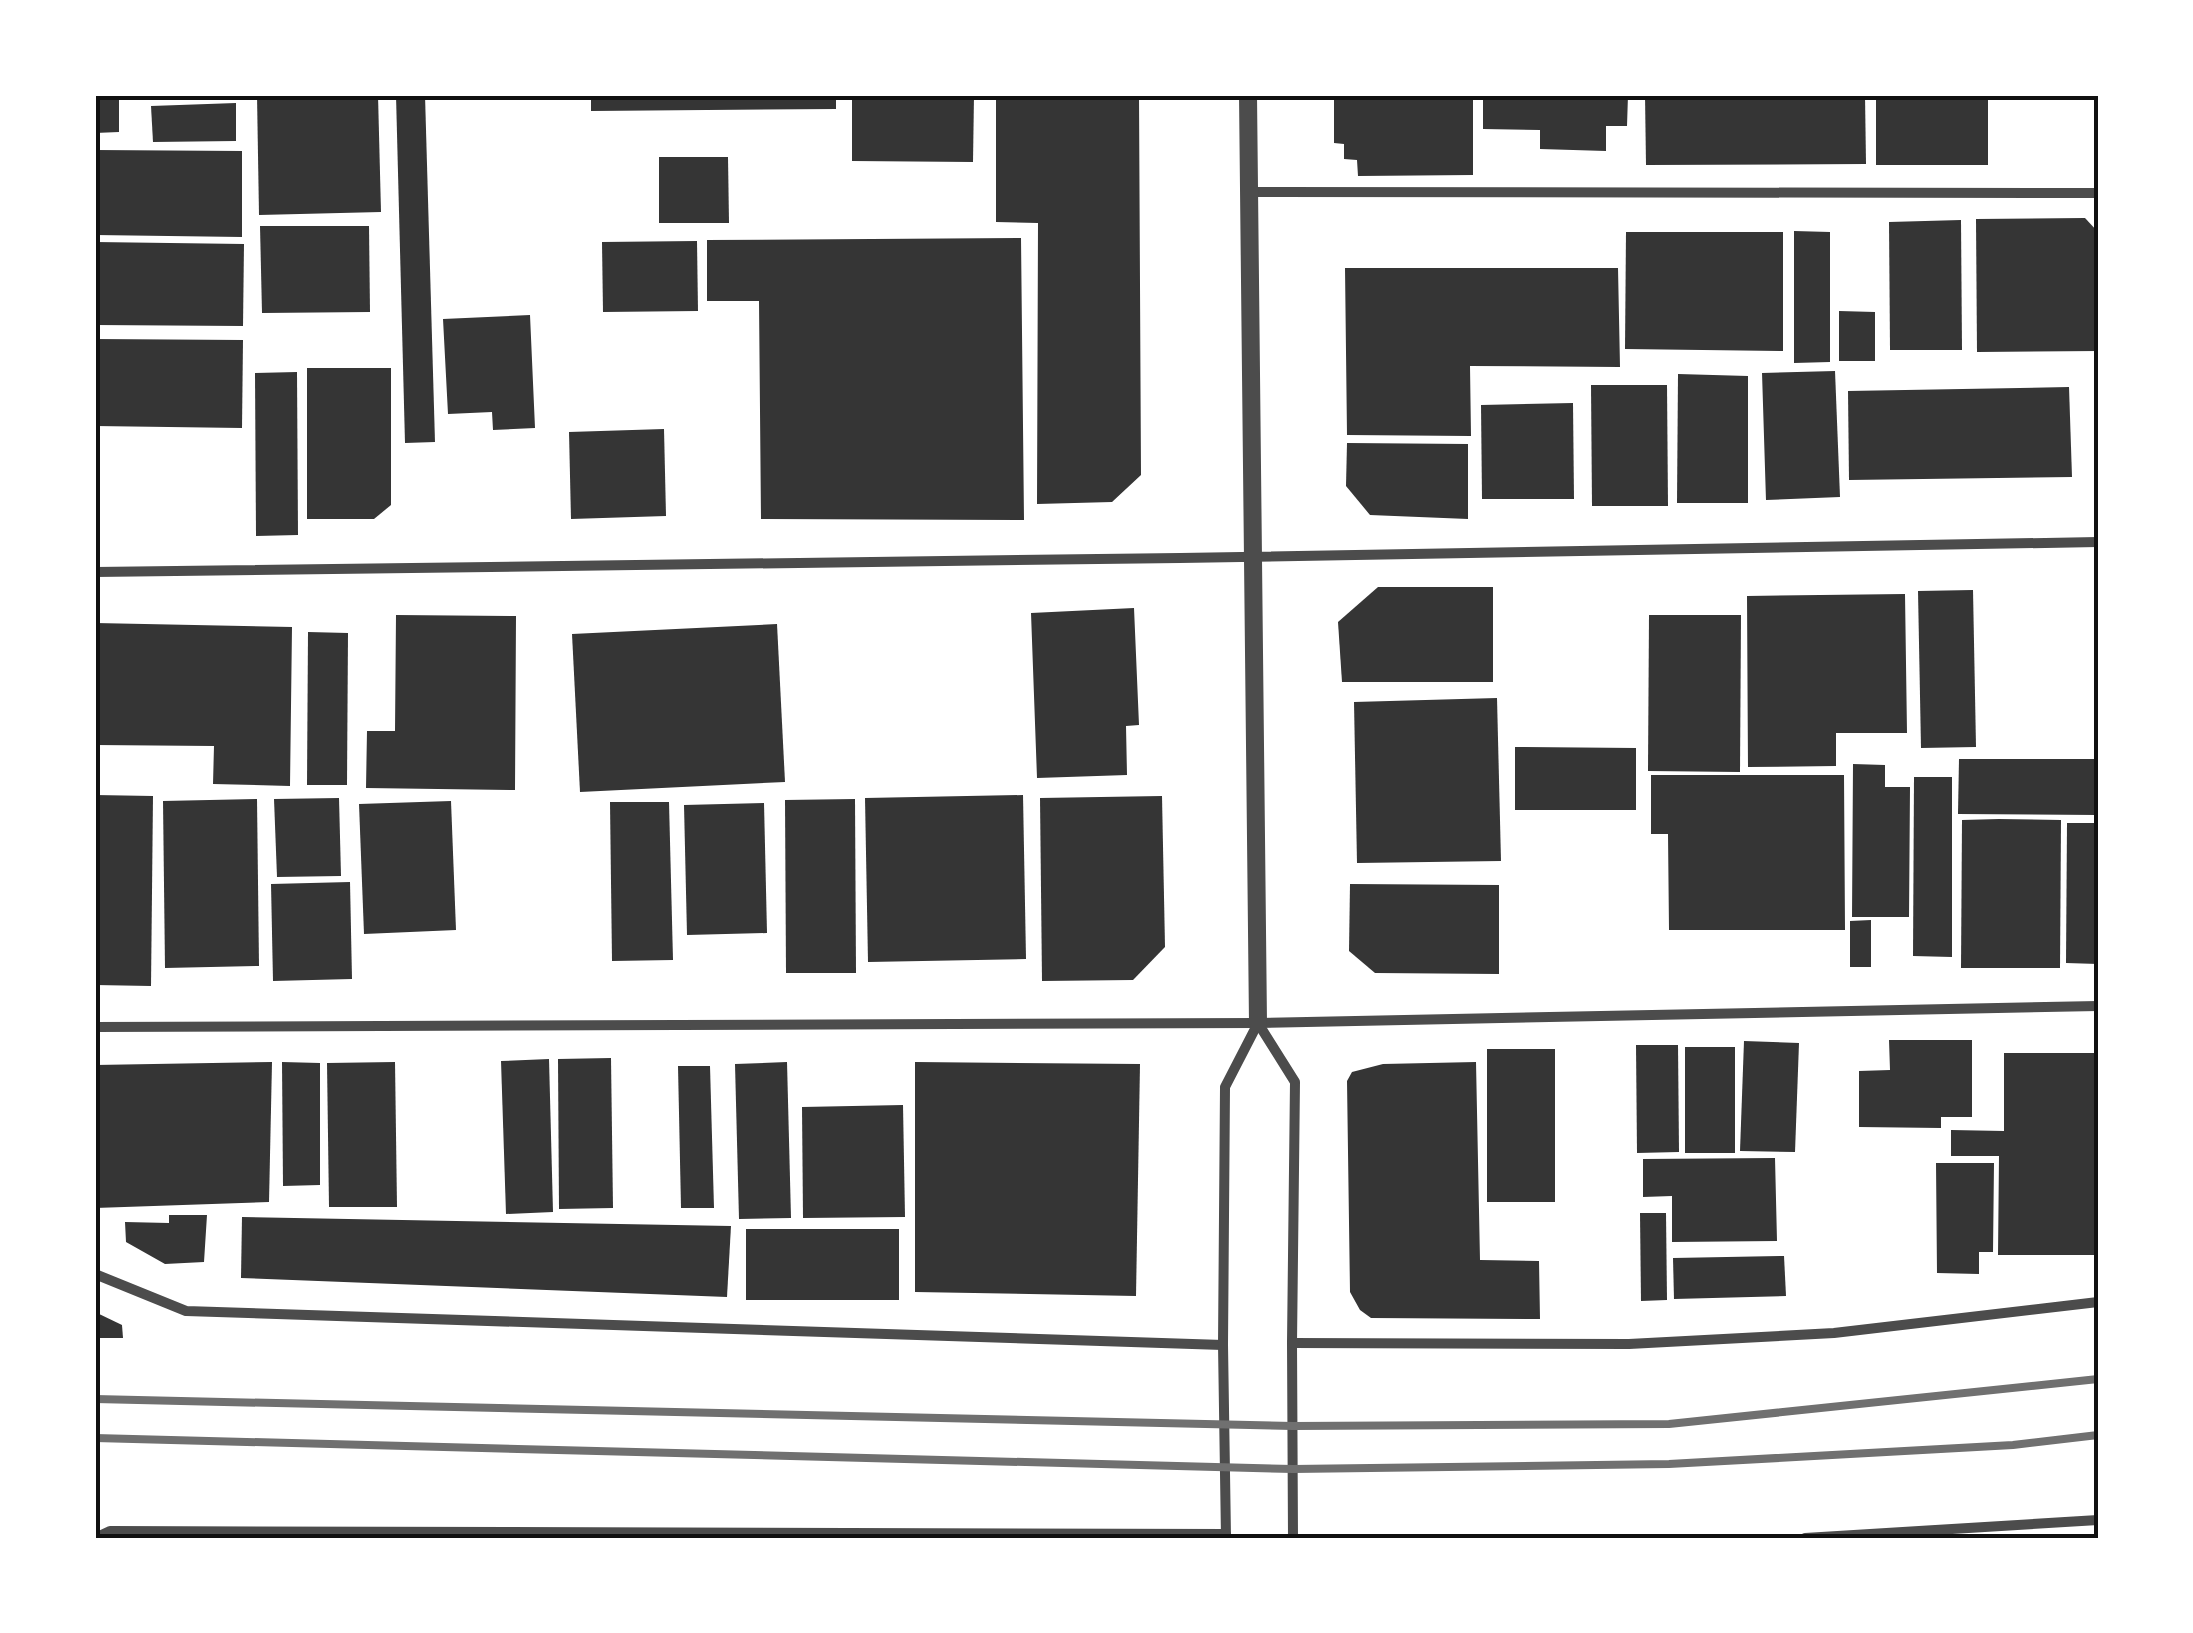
<svg xmlns="http://www.w3.org/2000/svg" width="2193" height="1633" font-family="'IBM Plex Serif',serif">
<style>
.building{fill:#353535}
.lines{fill:none;stroke-linecap:round;stroke-linejoin:round}
.minor{stroke:#4c4c4c;stroke-width:10}
.tertiary{stroke:#4c4c4c;stroke-width:18}
.rail{stroke:#707070;stroke-width:8}
.neatline{fill:none;stroke:#111;stroke-width:4}
</style>
<rect width="100%" height="100%" fill="#fff"/>
<g class="building">
<path d="M 95,95 L 119,95 L 119,132 L 95,133 Z"/>
<path d="M 257,95 L 378,95 L 381,212 L 259,215 Z"/>
<path d="M 396,95 L 425,95 L 435,442 L 405,443 Z"/>
<path d="M 591,95 L 836,95 L 836,109 L 591,111 Z"/>
<path d="M 852,95 L 974,95 L 973,162 L 852,161 Z"/>
<path d="M 996,95 L 1139,95 L 1141,475 L 1112,502 L 1037,504 L 1038,223 L 996,222 Z"/>
<path d="M 1334,95 L 1473,95 L 1473,175 L 1358,176 L 1357,160 L 1344,159 L 1344,144 L 1334,143 Z"/>
<path d="M 1483,95 L 1628,95 L 1627,126 L 1606,126 L 1606,151 L 1540,149 L 1540,130 L 1483,129 Z"/>
<path d="M 1645,95 L 1865,95 L 1866,164 L 1646,165 Z"/>
<rect x="1876" y="95" width="112" height="70"/>
<path d="M 236,103 L 236,141 L 153,142 L 151,106 Z"/>
<path d="M 95,150 L 242,151 L 242,237 L 95,235 Z"/>
<path d="M 659,157 L 728,157 L 729,223 L 659,223 Z"/>
<path d="M 2085,218 L 2098,232 L 2098,351 L 1977,352 L 1976,219 Z"/>
<path d="M 1961,220 L 1962,350 L 1890,350 L 1889,222 Z"/>
<path d="M 260,226 L 369,226 L 370,312 L 262,313 Z"/>
<path d="M 1794,231 L 1830,232 L 1830,362 L 1794,363 Z"/>
<path d="M 1626,232 L 1783,232 L 1783,351 L 1625,349 Z"/>
<path d="M 1021,238 L 1024,520 L 761,519 L 759,301 L 707,301 L 707,240 Z"/>
<path d="M 697,241 L 698,311 L 603,312 L 602,242 Z"/>
<path d="M 95,242 L 244,244 L 243,326 L 95,325 Z"/>
<path d="M 1345,268 L 1618,268 L 1620,367 L 1470,366 L 1471,436 L 1347,435 Z"/>
<path d="M 1839,311 L 1875,312 L 1875,361 L 1839,361 Z"/>
<path d="M 530,315 L 535,428 L 493,430 L 492,412 L 448,414 L 443,319 Z"/>
<path d="M 95,339 L 243,340 L 242,428 L 95,426 Z"/>
<path d="M 307,368 L 391,368 L 391,505 L 374,519 L 307,519 Z"/>
<path d="M 1835,371 L 1840,497 L 1766,500 L 1762,373 Z"/>
<path d="M 297,372 L 298,535 L 256,536 L 255,373 Z"/>
<path d="M 1678,374 L 1748,376 L 1748,503 L 1677,503 Z"/>
<path d="M 1591,385 L 1667,385 L 1668,506 L 1592,506 Z"/>
<path d="M 2069,387 L 2072,477 L 1849,480 L 1848,391 Z"/>
<path d="M 1573,403 L 1574,499 L 1482,499 L 1481,405 Z"/>
<path d="M 664,429 L 666,516 L 571,519 L 569,432 Z"/>
<path d="M 1347,443 L 1468,444 L 1468,519 L 1370,515 L 1346,486 Z"/>
<path d="M 1378,587 L 1493,587 L 1493,682 L 1342,682 L 1338,622 Z"/>
<path d="M 1973,590 L 1976,747 L 1921,748 L 1918,591 Z"/>
<path d="M 1905,594 L 1907,733 L 1836,733 L 1836,766 L 1748,767 L 1747,596 Z"/>
<path d="M 1134,608 L 1139,725 L 1126,726 L 1127,775 L 1037,778 L 1031,613 Z"/>
<path d="M 396,615 L 516,616 L 515,790 L 366,788 L 367,731 L 395,731 Z"/>
<path d="M 1649,615 L 1741,615 L 1740,772 L 1648,771 Z"/>
<path d="M 95,623 L 292,627 L 290,786 L 213,784 L 214,746 L 95,745 Z"/>
<path d="M 777,624 L 785,782 L 580,792 L 572,634 Z"/>
<path d="M 308,632 L 348,633 L 347,785 L 307,785 Z"/>
<path d="M 1497,698 L 1501,861 L 1357,863 L 1354,702 Z"/>
<path d="M 1515,747 L 1636,748 L 1636,810 L 1515,810 Z"/>
<path d="M 1959,759 L 2098,759 L 2098,815 L 1958,814 Z"/>
<path d="M 1853,764 L 1885,765 L 1885,787 L 1910,787 L 1909,917 L 1852,917 Z"/>
<path d="M 1651,775 L 1844,775 L 1845,930 L 1669,930 L 1668,834 L 1651,834 Z"/>
<path d="M 1914,777 L 1952,777 L 1952,957 L 1913,956 Z"/>
<path d="M 95,795 L 153,796 L 151,986 L 95,985 Z"/>
<path d="M 1023,795 L 1026,959 L 868,962 L 865,798 Z"/>
<path d="M 1162,796 L 1165,947 L 1133,980 L 1042,981 L 1040,798 Z"/>
<path d="M 339,798 L 341,876 L 277,877 L 274,799 Z"/>
<path d="M 257,799 L 259,966 L 165,968 L 163,801 Z"/>
<path d="M 855,799 L 856,973 L 786,973 L 785,800 Z"/>
<path d="M 451,801 L 456,930 L 364,934 L 359,804 Z"/>
<path d="M 610,802 L 669,802 L 673,960 L 612,961 Z"/>
<path d="M 764,803 L 767,933 L 687,935 L 684,805 Z"/>
<path d="M 1999,819 L 2061,820 L 2060,968 L 1961,968 L 1962,820 Z"/>
<path d="M 2067,823 L 2098,823 L 2098,964 L 2066,963 Z"/>
<path d="M 350,882 L 352,979 L 273,981 L 271,884 Z"/>
<path d="M 1350,884 L 1499,885 L 1499,974 L 1375,973 L 1349,951 Z"/>
<path d="M 1871,920 L 1871,967 L 1850,967 L 1850,921 Z"/>
<path d="M 1889,1040 L 1972,1040 L 1972,1117 L 1941,1117 L 1941,1128 L 1859,1127 L 1859,1071 L 1890,1070 Z"/>
<path d="M 1744,1041 L 1799,1043 L 1795,1152 L 1740,1151 Z"/>
<path d="M 1636,1045 L 1678,1045 L 1679,1152 L 1637,1153 Z"/>
<rect x="1685" y="1047" width="50" height="106"/>
<rect x="1487" y="1049" width="68" height="153"/>
<path d="M 2004,1053 L 2098,1053 L 2098,1255 L 1998,1255 L 1999,1156 L 1951,1156 L 1951,1130 L 2004,1131 Z"/>
<path d="M 611,1058 L 613,1208 L 559,1209 L 558,1059 Z"/>
<path d="M 549,1059 L 553,1212 L 506,1214 L 501,1061 Z"/>
<path d="M 272,1062 L 269,1202 L 95,1208 L 95,1065 Z"/>
<path d="M 282,1062 L 320,1063 L 320,1185 L 283,1186 Z"/>
<path d="M 395,1062 L 397,1207 L 329,1207 L 327,1063 Z"/>
<path d="M 787,1062 L 791,1218 L 739,1219 L 735,1064 Z"/>
<path d="M 915,1062 L 1140,1064 L 1136,1296 L 915,1292 Z"/>
<path d="M 1476,1062 L 1480,1260 L 1539,1261 L 1540,1319 L 1371,1318 L 1360,1310 L 1350,1292 L 1347,1081 L 1352,1072 L 1383,1064 Z"/>
<path d="M 678,1066 L 710,1066 L 714,1208 L 681,1208 Z"/>
<path d="M 903,1105 L 905,1217 L 803,1218 L 802,1107 Z"/>
<path d="M 1775,1158 L 1777,1241 L 1672,1242 L 1672,1196 L 1643,1197 L 1643,1159 Z"/>
<path d="M 1936,1163 L 1994,1163 L 1993,1252 L 1979,1252 L 1979,1274 L 1937,1273 Z"/>
<path d="M 1640,1213 L 1666,1213 L 1667,1300 L 1641,1301 Z"/>
<path d="M 169,1215 L 207,1215 L 204,1262 L 165,1264 L 126,1242 L 125,1222 L 169,1223 Z"/>
<path d="M 242,1217 L 731,1226 L 727,1297 L 241,1278 Z"/>
<rect x="746" y="1229" width="153" height="71"/>
<path d="M 1784,1256 L 1786,1296 L 1674,1299 L 1673,1258 Z"/>
<path d="M 95,1312 L 122,1325 L 123,1338 L 95,1338 Z"/>
</g>
<g class="lines">
<g class="minor">
<path d="M 1248,192 L 2098,193"/>
<path d="M 95,572 L 1180,558 L 2098,542"/>
<path d="M 1258,1023 L 1295,1082 L 1292,1343 L 1293,1538"/>
<path d="M 95,1027 L 1258,1023 L 2098,1006"/>
<path d="M 95,1274 L 186,1311 L 1223,1345"/>
<path d="M 1292,1343 L 1629,1344 L 1834,1333 L 2098,1302"/>
<path d="M 1226,1537 L 1223,1345 L 1225,1087 L 1258,1023"/>
<path d="M 95,1538 L 110,1531 L 1226,1534"/>
<path d="M 1805,1538 L 2098,1520"/>
</g>
<path class="tertiary" d="M 1248,95 L 1258,1023"/>
<g class="rail">
<path d="M 95,1399 L 1293,1426 L 1669,1424 L 2098,1379"/>
<path d="M 95,1438 L 1293,1469 L 1669,1464 L 2013,1445 L 2098,1435"/>
</g>
</g>
<rect width="2193" height="1633" fill="none" stroke="#ffffff" stroke-width="195"/>
<rect x="98" y="98" width="1998" height="1438" class="neatline"/>
</svg>
